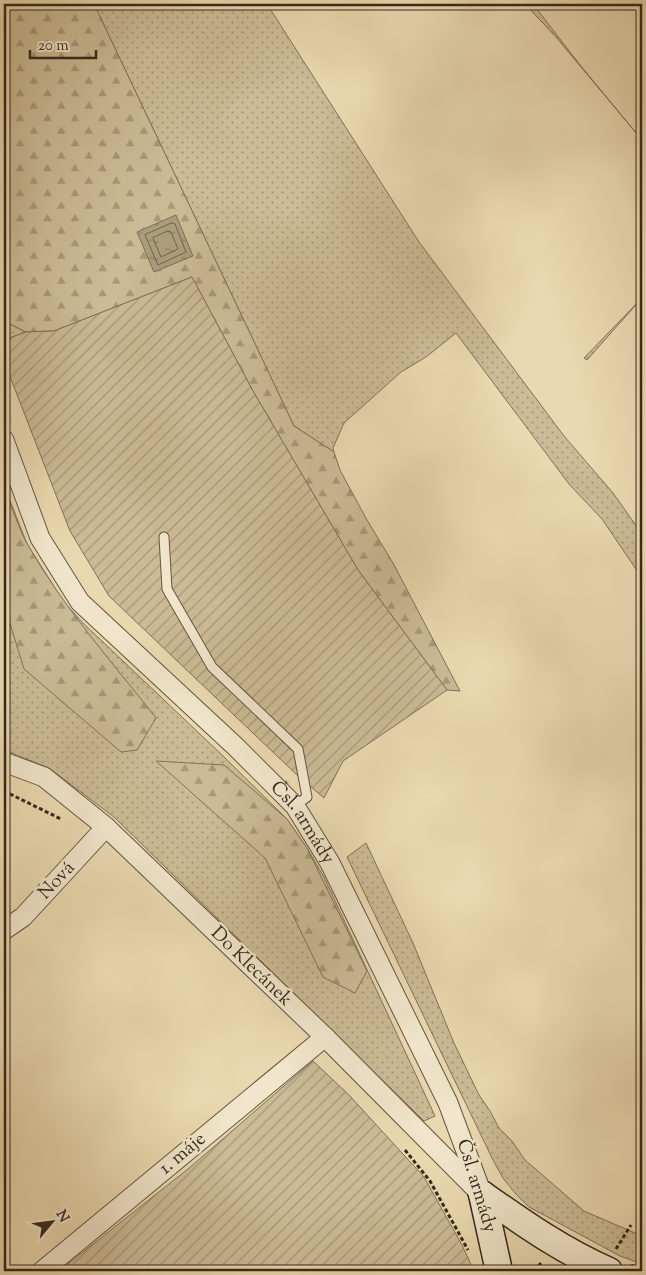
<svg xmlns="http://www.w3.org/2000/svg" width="646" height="1275" font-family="'Sorts Mill Goudy',serif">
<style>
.grass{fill:url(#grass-dots);stroke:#807258}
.forest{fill:url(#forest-firs);stroke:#807258}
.garden{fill:url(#garden-furrows);stroke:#807258}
.water{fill:url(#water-ripples);stroke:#7c6f55}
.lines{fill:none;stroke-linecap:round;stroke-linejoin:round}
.shore{stroke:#70634c;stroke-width:1}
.lane-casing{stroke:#625540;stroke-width:11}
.street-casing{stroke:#625540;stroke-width:21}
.secondary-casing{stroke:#35291a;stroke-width:29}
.path{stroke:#35291a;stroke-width:3;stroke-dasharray:4 2.5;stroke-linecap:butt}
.lane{stroke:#f1e6cc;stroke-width:9}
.street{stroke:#f1e6cc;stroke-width:19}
.secondary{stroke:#f1e6cc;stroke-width:26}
.labels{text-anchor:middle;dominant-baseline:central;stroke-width:5;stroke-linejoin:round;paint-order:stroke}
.street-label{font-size:19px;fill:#35291a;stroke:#f1e6cc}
</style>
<defs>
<pattern id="grass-dots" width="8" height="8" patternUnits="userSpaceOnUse" patternTransform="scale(1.25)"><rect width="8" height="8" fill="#cbbb96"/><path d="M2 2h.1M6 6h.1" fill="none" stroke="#a6987a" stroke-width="1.8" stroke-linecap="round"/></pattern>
<pattern id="forest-firs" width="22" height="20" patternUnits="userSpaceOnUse" patternTransform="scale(1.25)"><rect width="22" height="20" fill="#cbbb96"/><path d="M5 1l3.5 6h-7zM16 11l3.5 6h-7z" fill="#a6987a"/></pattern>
<pattern id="garden-furrows" width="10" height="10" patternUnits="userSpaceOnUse" patternTransform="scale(1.25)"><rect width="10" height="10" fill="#cbbb96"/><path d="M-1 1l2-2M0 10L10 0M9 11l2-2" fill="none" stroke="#a6987a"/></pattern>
<pattern id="water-ripples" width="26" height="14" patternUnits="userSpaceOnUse" patternTransform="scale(1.25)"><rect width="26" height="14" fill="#ac9d7d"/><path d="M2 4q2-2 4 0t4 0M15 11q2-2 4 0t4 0" fill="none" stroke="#8d8066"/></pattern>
</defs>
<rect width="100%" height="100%" fill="#ead9b0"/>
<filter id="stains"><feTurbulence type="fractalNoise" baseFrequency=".004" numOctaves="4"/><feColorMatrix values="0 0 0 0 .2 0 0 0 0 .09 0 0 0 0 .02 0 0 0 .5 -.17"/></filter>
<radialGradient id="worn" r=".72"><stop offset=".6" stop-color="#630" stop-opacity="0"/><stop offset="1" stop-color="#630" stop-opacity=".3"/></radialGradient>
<g class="grass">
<path d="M 94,4 L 267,4 L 419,242 L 564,436 L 613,493 L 642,534 L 642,578 L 602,519 L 569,484 L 456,333 L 426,357 L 401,372 L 344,423 L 333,448 L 334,452 L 294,426 Z"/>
<path d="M 525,4 L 533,4 L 580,65 L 642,140 L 556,37 Z"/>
<path d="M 642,298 L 587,360 L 584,358 Z"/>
<path d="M 4,321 L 26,332 L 4,340 Z"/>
<path d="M 4,485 L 27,544 L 64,602 L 84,624 L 222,755 L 287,819 L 307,848 L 324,877 L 435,1116 L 424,1121 L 114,817 L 49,768 L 4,750 L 4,655 C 10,641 12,624 4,611 Z"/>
<path d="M 366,843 L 413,943 L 454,1043 L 479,1095 L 490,1111 L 499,1128 L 512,1141 L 525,1160 L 584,1211 L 642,1236 L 642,1264 L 620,1256 L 529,1207 L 515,1193 L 503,1178 L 493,1160 L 347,857 Z"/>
</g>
<g class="forest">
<path d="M 4,4 L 94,4 L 294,426 L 334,452 L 340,470 L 367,520 L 393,563 L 460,691 L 447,690 L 358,570 L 253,391 L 192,277 L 54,331 L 26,332 L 4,321 Z"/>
<path d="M 4,492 C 14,509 18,528 28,545 C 63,607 112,662 156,718 L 137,750 L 121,752 L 24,669 L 9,620 L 4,611 Z"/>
<path d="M 156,761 L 224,765 L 287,819 L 307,848 L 367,971 L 355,993 L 323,977 L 265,858 Z"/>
</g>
<g class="garden">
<path d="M 192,277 L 253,391 L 358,570 L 447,690 L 343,761 L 324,798 L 296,774 L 109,596 L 70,531 L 4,361 L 4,340 L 26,332 L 54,331 Z"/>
<path d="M 313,1061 L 349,1095 L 424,1177 L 462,1245 L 474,1271 L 59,1271 L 188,1169 Z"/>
</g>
<path class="water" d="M 176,215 L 193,256 L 154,272 L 137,232 Z"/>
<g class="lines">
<g class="shore">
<path d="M 172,223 L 175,224 L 186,252 L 158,265 L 145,235 Z"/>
<path d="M 168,231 L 171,232 L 178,249 L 161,257 L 153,238 Z"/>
</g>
<g class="lane-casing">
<path id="lane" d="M 164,537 L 167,589 L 212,667 L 298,749 L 307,797 L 295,806"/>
</g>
<g class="street-casing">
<g id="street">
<path id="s1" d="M 4,440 L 40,538 L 80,602 L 236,747 L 295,806 L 330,863 L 448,1103 L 482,1194"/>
<path d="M 4,762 L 44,777 L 106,827 L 325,1037 L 479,1192"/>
<path d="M 4,930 L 23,917 L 106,827"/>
<path d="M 42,1271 L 325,1037"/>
</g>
</g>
<g class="secondary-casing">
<g id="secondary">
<path d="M 482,1194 C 523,1223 563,1251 609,1271"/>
<path d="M 482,1194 L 499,1271"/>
</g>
</g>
<g class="path">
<path d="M 4,403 L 10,422"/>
<path d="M 4,791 L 61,819"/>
<path d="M 405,1150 L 430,1181 L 468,1250"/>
<path d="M 616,1249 L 631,1225"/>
<path d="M 631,1265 L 642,1270"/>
<path d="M 534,1271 L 541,1263"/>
</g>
<use href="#lane" class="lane"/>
<use href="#street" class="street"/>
<use href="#secondary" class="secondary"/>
</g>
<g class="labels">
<g class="street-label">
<text stroke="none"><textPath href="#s1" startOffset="494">Čsl. armády</textPath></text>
<text transform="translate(57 881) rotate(-47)">Nová</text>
<text transform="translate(251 967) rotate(44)">Do Klecánek</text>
<text transform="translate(183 1154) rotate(-40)">1. máje</text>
<text transform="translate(476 1186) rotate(73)">Čsl. armády</text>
</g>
</g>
<rect width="646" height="1275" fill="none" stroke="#ead9b0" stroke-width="20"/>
<rect x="5" y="5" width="636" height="1265" fill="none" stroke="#35291a" stroke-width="2.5"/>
<rect x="10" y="10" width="626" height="1255" fill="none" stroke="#35291a"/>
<g transform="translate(52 1222) rotate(61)" stroke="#f1e6cc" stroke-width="4" paint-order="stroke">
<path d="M0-4L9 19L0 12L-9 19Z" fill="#35291a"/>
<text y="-8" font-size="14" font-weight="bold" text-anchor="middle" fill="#35291a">N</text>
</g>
<path d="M30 50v8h66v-8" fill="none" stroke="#35291a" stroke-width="2.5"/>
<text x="38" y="50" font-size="15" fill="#35291a" stroke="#f1e6cc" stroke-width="4" paint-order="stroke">20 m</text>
<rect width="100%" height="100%" filter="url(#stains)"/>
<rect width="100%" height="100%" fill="url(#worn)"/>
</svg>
